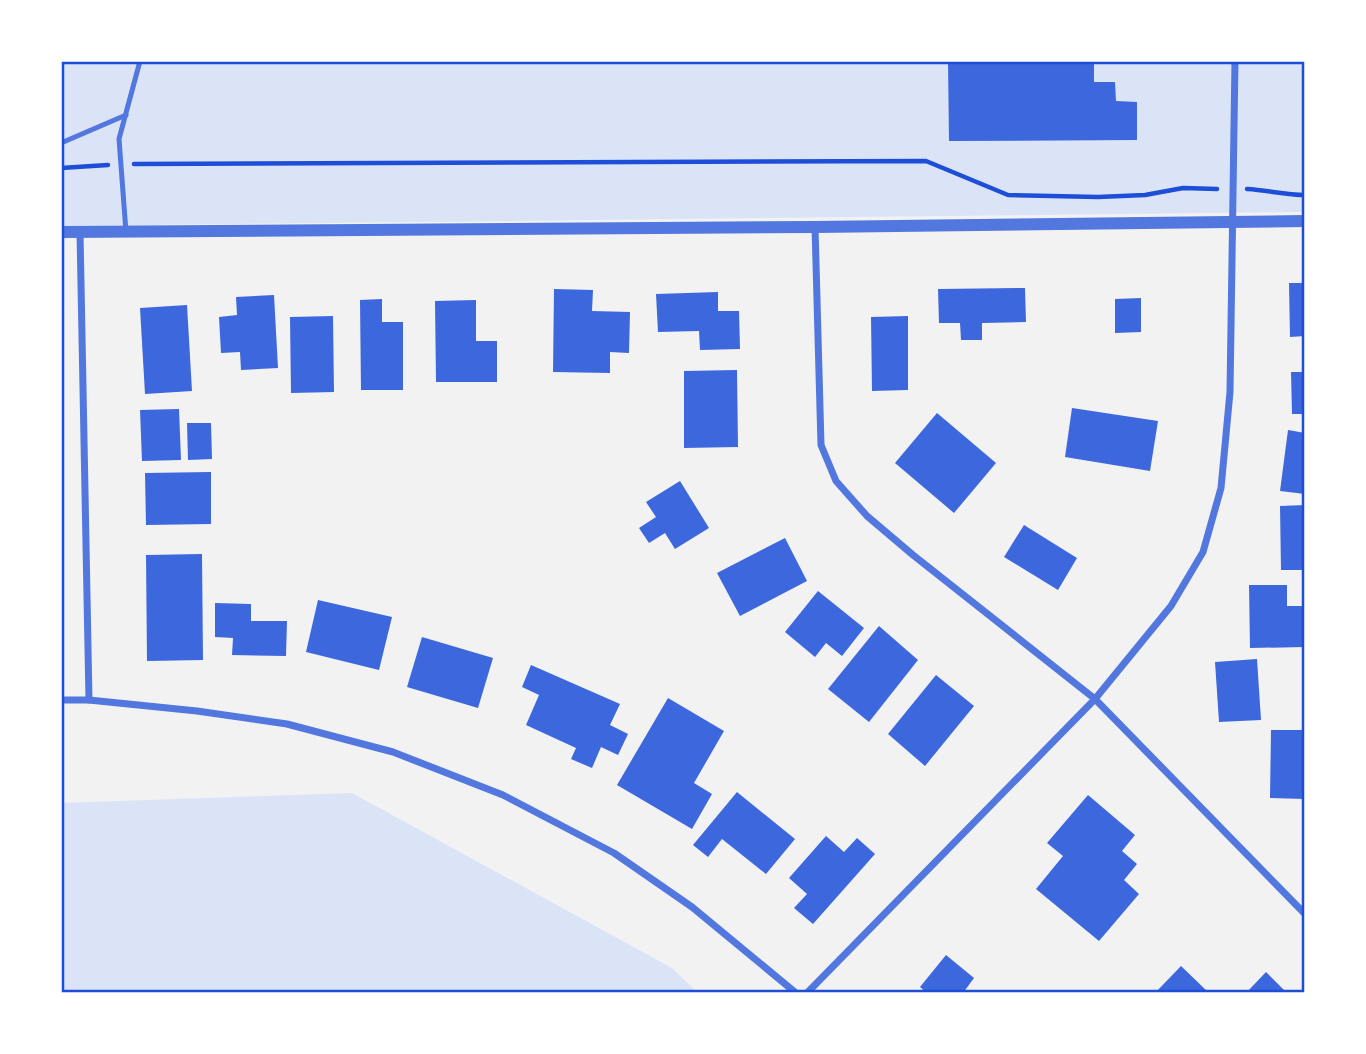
<svg xmlns="http://www.w3.org/2000/svg" width="1366" height="1054" font-family="Raleway,sans-serif">
<style>
.green{fill:#dbe4f7}
.building{fill:#3d67dc}
.lines{fill:none;stroke-linecap:round;stroke-linejoin:round}
.path{stroke:#1d4ed8;stroke-width:4.5}
.service{stroke:#5277de;stroke-width:5}
.minor{stroke:#5277de;stroke-width:7}
.tertiary{stroke:#5277de;stroke-width:12}
.neatline{fill:none;stroke:#1d4ed8;stroke-width:2.5}
</style>
<rect width="100%" height="100%" fill="#f2f2f2"/>
<g class="green">
<path d="M 61,61 L 1305,61 L 1305,212 L 61,226 Z"/>
<path d="M 352,793 L 672,968 L 698,993 L 61,993 L 61,803 Z"/>
</g>
<g class="building">
<path d="M 948,61 L 1094,61 L 1094,82 L 1115,82 L 1116,101 L 1137,102 L 1137,140 L 949,141 Z"/>
<path d="M 1289,283 L 1305,283 L 1305,336 L 1290,337 Z"/>
<path d="M 1025,288 L 1026,322 L 982,323 L 982,340 L 961,340 L 960,323 L 939,323 L 938,289 Z"/>
<path d="M 554,289 L 593,290 L 592,311 L 630,312 L 629,353 L 610,352 L 610,373 L 553,372 Z"/>
<path d="M 718,292 L 718,311 L 739,311 L 740,349 L 700,350 L 699,331 L 658,332 L 656,294 Z"/>
<path d="M 274,295 L 278,368 L 241,370 L 240,352 L 221,353 L 219,317 L 237,315 L 236,297 Z"/>
<path d="M 1141,298 L 1141,332 L 1115,333 L 1115,299 Z"/>
<path d="M 382,299 L 382,322 L 403,322 L 403,390 L 361,390 L 360,300 Z"/>
<path d="M 476,300 L 476,341 L 497,341 L 497,382 L 436,382 L 435,301 Z"/>
<path d="M 187,305 L 192,391 L 145,394 L 140,308 Z"/>
<path d="M 333,316 L 334,392 L 291,393 L 290,317 Z"/>
<path d="M 908,316 L 908,390 L 872,391 L 871,317 Z"/>
<path d="M 1302,351 L 1305,351 L 1305,414 L 1292,414 L 1291,372 L 1302,372 Z"/>
<path d="M 737,370 L 738,447 L 684,448 L 684,371 Z"/>
<path d="M 1072,408 L 1158,421 L 1150,471 L 1065,457 Z"/>
<path d="M 179,409 L 181,460 L 142,461 L 140,410 Z"/>
<path d="M 937,413 L 996,463 L 954,513 L 895,463 Z"/>
<path d="M 187,423 L 211,423 L 212,459 L 188,460 Z"/>
<path d="M 1288,430 L 1305,433 L 1305,494 L 1280,491 Z"/>
<path d="M 211,472 L 211,524 L 146,525 L 145,473 Z"/>
<path d="M 680,481 L 709,528 L 675,549 L 665,533 L 649,543 L 639,528 L 656,517 L 646,502 Z"/>
<path d="M 1305,505 L 1305,570 L 1281,570 L 1280,506 Z"/>
<path d="M 1024,525 L 1077,558 L 1058,590 L 1004,557 Z"/>
<path d="M 785,538 L 807,581 L 740,616 L 717,573 Z"/>
<path d="M 202,554 L 203,660 L 147,661 L 146,555 Z"/>
<path d="M 1249,585 L 1287,585 L 1287,606 L 1305,606 L 1305,647 L 1250,648 Z"/>
<path d="M 818,591 L 864,628 L 842,656 L 826,643 L 815,657 L 785,632 Z"/>
<path d="M 318,600 L 392,617 L 379,670 L 306,652 Z"/>
<path d="M 215,603 L 251,604 L 251,621 L 287,621 L 286,656 L 232,655 L 233,638 L 215,637 Z"/>
<path d="M 879,626 L 918,660 L 869,722 L 828,689 Z"/>
<path d="M 422,637 L 493,658 L 478,708 L 407,687 Z"/>
<path d="M 1257,659 L 1261,720 L 1219,722 L 1215,662 Z"/>
<path d="M 531,665 L 620,704 L 610,725 L 628,734 L 618,755 L 601,747 L 592,768 L 571,759 L 576,748 L 526,725 L 539,695 L 522,687 Z"/>
<path d="M 936,675 L 974,706 L 925,766 L 888,734 Z"/>
<path d="M 668,698 L 724,731 L 694,783 L 712,794 L 692,829 L 617,785 Z"/>
<path d="M 1271,730 L 1305,730 L 1305,799 L 1270,798 Z"/>
<path d="M 737,792 L 795,839 L 766,874 L 722,839 L 708,857 L 693,845 Z"/>
<path d="M 1088,795 L 1135,835 L 1122,851 L 1137,864 L 1124,880 L 1139,894 L 1099,941 L 1036,889 L 1063,856 L 1047,843 Z"/>
<path d="M 826,836 L 844,852 L 857,838 L 875,854 L 813,924 L 794,908 L 807,894 L 789,878 Z"/>
<path d="M 946,955 L 974,978 L 963,993 L 927,993 L 920,987 Z"/>
<path d="M 1181,966 L 1209,993 L 1155,993 Z"/>
<path d="M 1266,972 L 1287,993 L 1246,993 Z"/>
</g>
<g class="lines">
<g class="path">
<path d="M 134,164 L 926,161 L 1008,195 L 1098,197 L 1145,195 L 1183,188 L 1217,189"/>
<path d="M 61,168 L 108,165"/>
<path d="M 1247,189 C 1267,190 1285,195 1305,195"/>
</g>
<g class="service">
<path d="M 61,143 L 126,115"/>
<path d="M 126,232 L 119,139 L 140,61"/>
</g>
<g class="minor">
<path d="M 815,227 L 821,445 L 836,481 L 867,516 L 913,555 L 1095,699 L 1305,914"/>
<path d="M 80,232 L 89,700"/>
<path d="M 61,700 L 89,700 L 197,711 L 287,724 L 393,752 L 503,795 L 614,853 L 692,907 L 796,993"/>
<path d="M 807,993 L 1095,699 L 1171,606 L 1203,552 L 1221,488 L 1230,392 L 1235,61"/>
</g>
<path class="tertiary" d="M 61,232 L 815,227 L 1305,221"/>
</g>
<rect width="1366" height="1054" fill="none" stroke="#ffffff" stroke-width="126"/>
<rect x="63" y="63" width="1240" height="928" class="neatline"/>
</svg>
